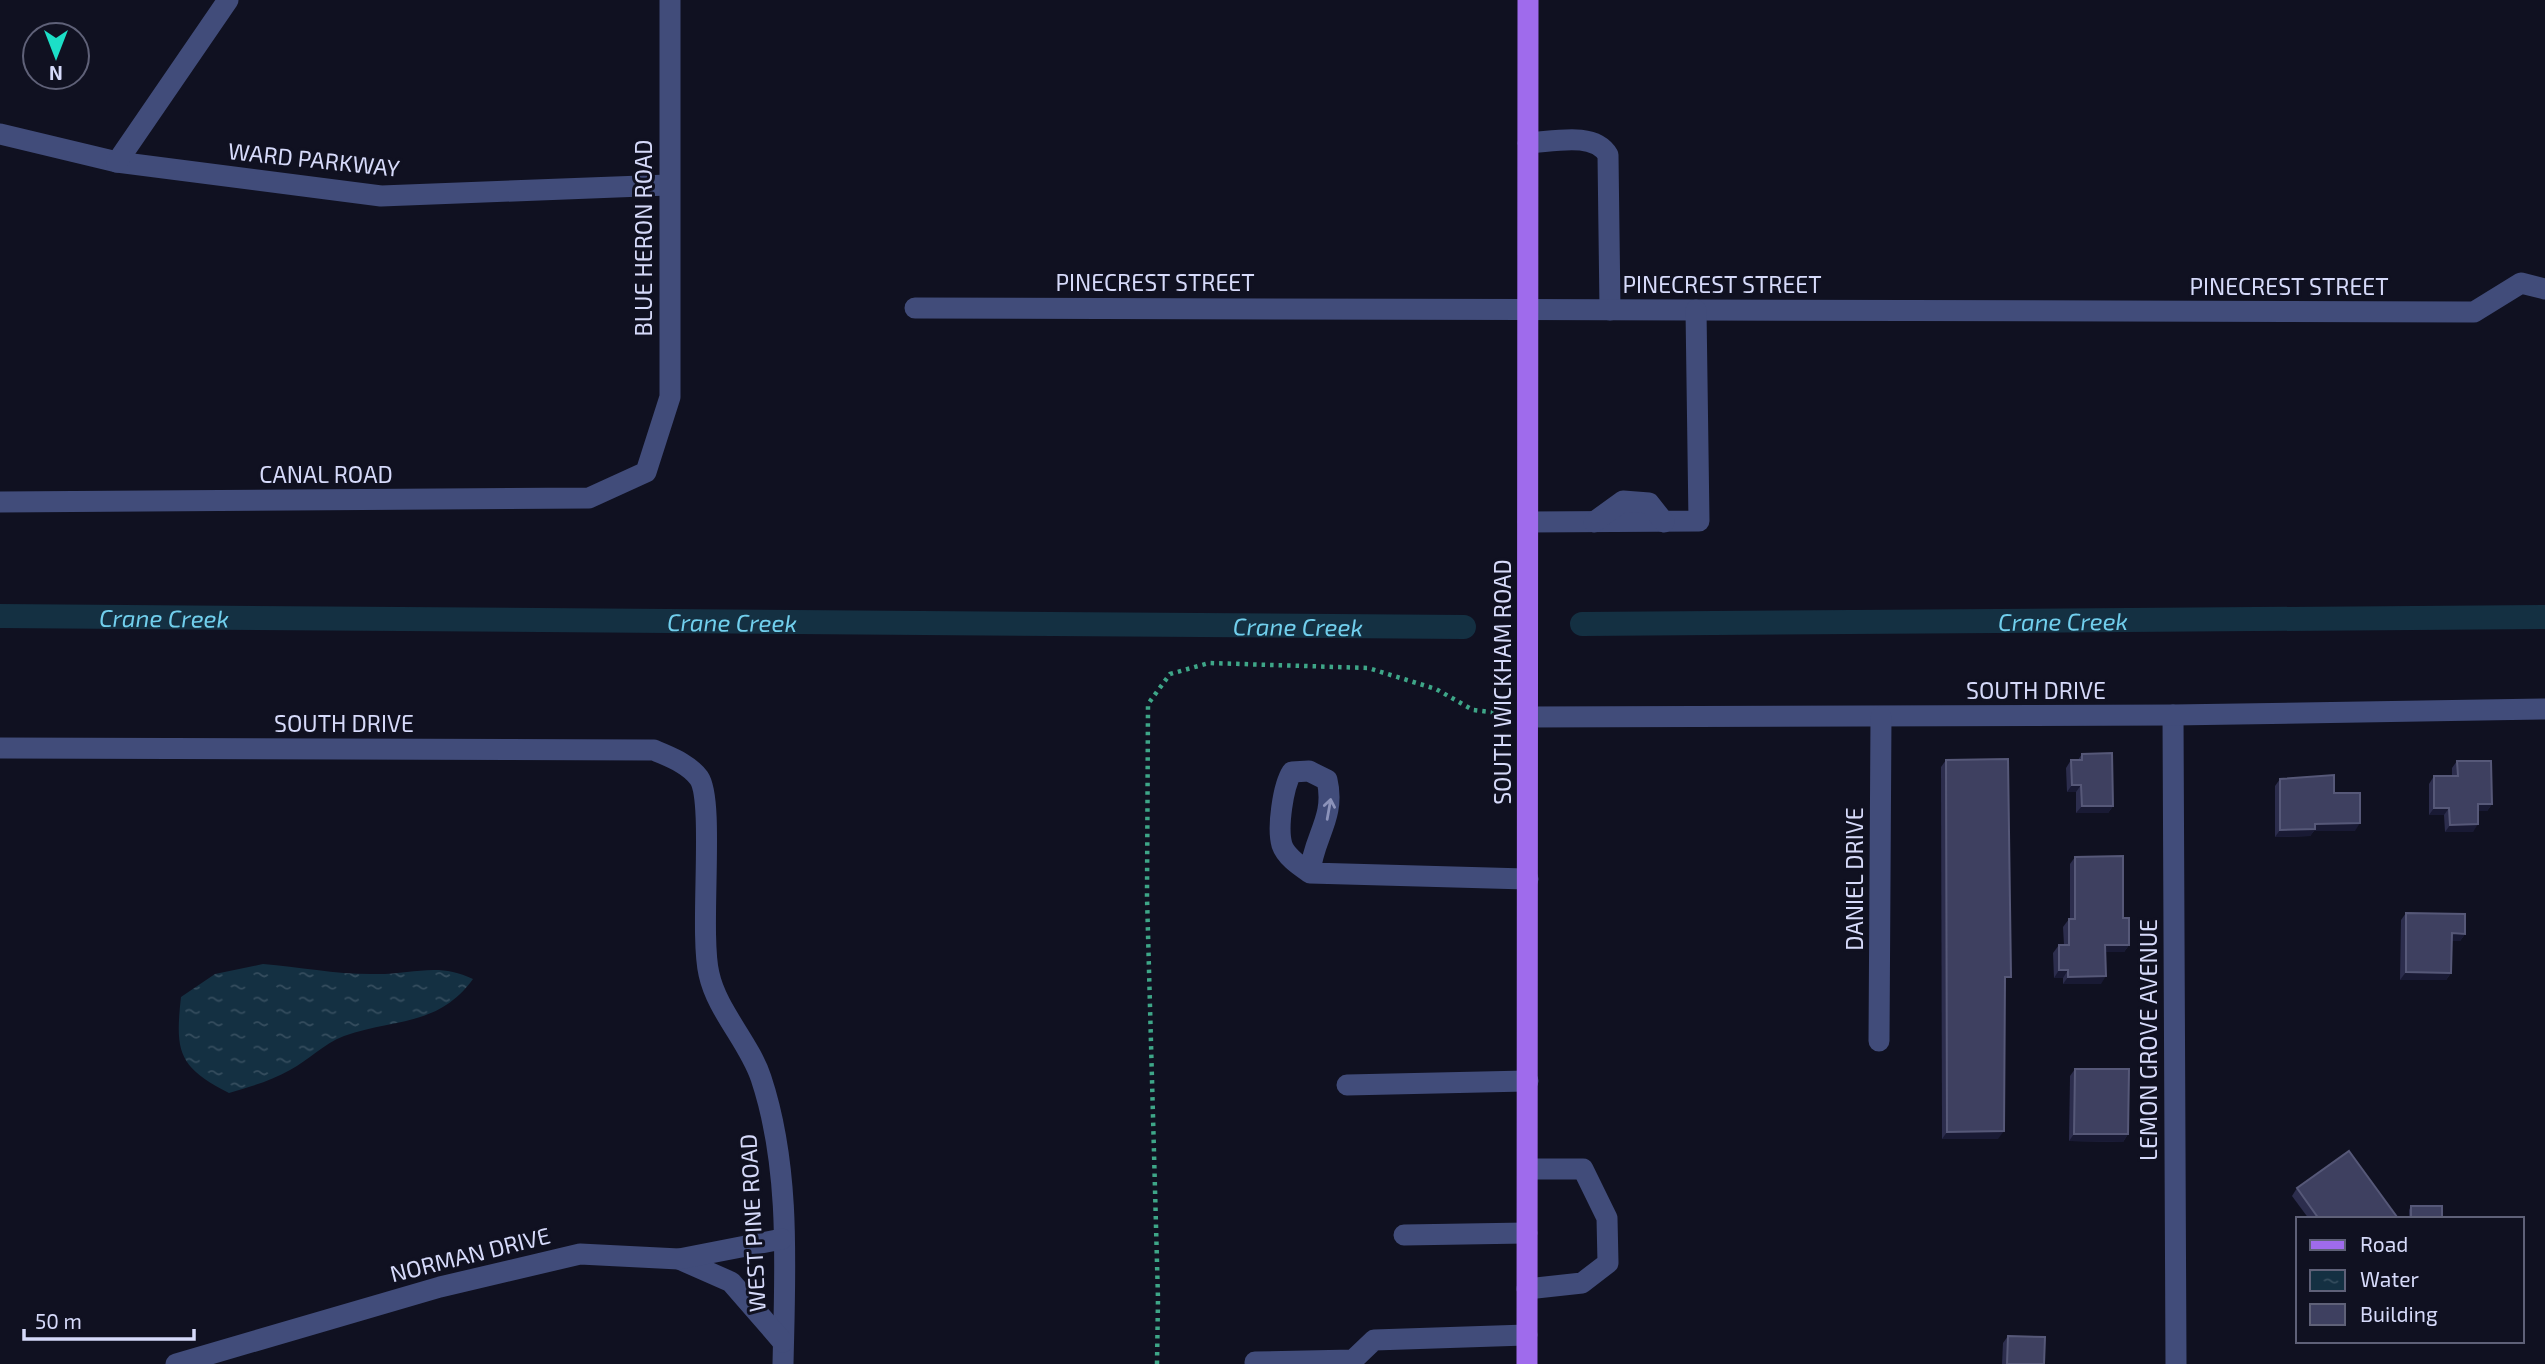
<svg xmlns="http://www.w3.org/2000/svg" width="2545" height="1364" font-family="'Exo 2',sans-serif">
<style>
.water{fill:url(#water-ripples)}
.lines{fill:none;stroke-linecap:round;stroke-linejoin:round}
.canal{stroke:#143042;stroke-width:24}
.path{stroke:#3ea688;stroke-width:4.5;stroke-dasharray:3.5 5;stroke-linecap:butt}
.minor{stroke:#414c7a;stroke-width:21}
.major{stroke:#9f6bec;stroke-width:21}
.wall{fill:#2c2d4d}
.shaded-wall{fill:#191a34}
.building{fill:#3e4060;stroke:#565878;stroke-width:2}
.oneway{stroke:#8c93ba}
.labels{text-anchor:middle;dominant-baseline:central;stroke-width:6;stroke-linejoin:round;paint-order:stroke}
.street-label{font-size:23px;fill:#d6dafa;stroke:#101121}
.water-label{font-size:24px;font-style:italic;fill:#71cfed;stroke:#101121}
</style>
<defs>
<pattern id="water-ripples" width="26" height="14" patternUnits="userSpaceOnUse" patternTransform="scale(1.75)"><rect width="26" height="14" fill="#143042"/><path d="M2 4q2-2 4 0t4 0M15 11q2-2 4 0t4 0" fill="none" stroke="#354d5e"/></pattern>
</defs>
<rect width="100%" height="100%" fill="#101121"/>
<path class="water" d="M 263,964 C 300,967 340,975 377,974 C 414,974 439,962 473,979 C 438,1027 395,1018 344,1036 C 323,1044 309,1060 290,1070 C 271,1081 249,1087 229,1093 C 178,1067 175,1052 181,997 L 215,974 Z"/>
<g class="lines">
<g class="canal">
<path id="s1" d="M 0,616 L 1464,627"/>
<path id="s2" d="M 1582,624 L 2545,617"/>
</g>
<path class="path" d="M 1157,1364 L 1158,1299 L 1147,897 L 1148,704 L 1170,674 L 1209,663 L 1368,668 L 1436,689 L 1473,710 L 1507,714"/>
<g class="minor">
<path d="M 0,134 L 117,162 L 381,196 L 668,185"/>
<path d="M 1528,143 C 1552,142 1594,131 1608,155 L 1610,310"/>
<path d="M 117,162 L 228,0"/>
<path d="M 915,308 L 2474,312 L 2521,283 L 2545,289"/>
<path d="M 0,502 L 589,498 L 646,472 L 670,397 L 670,0"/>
<path d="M 1528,522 L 1699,521 L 1696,310"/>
<path d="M 1594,522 L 1623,501 L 1649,503 L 1664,522"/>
<path d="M 2173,715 L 2176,1364"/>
<path d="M 1528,717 L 2173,715 L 2545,709"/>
<path d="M 0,748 L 654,750 C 669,757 688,763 699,778 C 715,801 699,932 709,974 C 717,1011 749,1042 761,1078 C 791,1168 785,1270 783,1364"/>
<path d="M 1310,873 C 1313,837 1336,818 1327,780 L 1309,771 L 1292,772 C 1283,786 1277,828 1282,845 C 1286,857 1300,866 1310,873 L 1528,879"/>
<path d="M 1879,1041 L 1881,717"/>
<path d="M 1347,1085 L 1528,1081"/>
<path d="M 1404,1235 L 1527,1233"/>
<path d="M 679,1259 L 731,1282 L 783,1342"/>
<path d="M 1527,1289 L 1582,1283 L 1608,1263 L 1607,1218 L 1583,1169 L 1528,1169"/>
<path d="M 1255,1362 L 1353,1360 L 1374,1340 L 1527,1335"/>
<path d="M 176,1364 L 440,1287 L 580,1254 L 679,1259 L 782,1239"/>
</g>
<path class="major" d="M 1527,1364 L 1528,0"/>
</g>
<g class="wall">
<path d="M 2082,754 L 2113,806 L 2108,813 L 2076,813 L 2076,792 L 2067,792 L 2066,768 L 2071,760 L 2078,760 Z"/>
<path d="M 1946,760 L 2005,984 L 1998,1139 L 1942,1139 L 1941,767 Z"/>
<path d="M 2457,761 L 2492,804 L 2487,811 L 2478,811 L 2473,832 L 2445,832 L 2444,815 L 2429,815 L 2429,784 L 2434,776 L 2452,776 L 2452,768 Z"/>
<path d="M 2280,779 L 2334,793 L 2355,831 L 2314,831 L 2310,836 L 2275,837 L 2275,786 Z"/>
<path d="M 2075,857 L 2123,918 L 2129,945 L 2124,952 L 2105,952 L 2101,984 L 2063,984 L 2063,978 L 2054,978 L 2053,953 L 2059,945 L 2064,945 L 2063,927 L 2069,919 L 2070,919 L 2070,864 Z"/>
<path d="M 2406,913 L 2465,934 L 2460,941 L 2452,941 L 2451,973 L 2446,980 L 2400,980 L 2401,920 Z"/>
<path d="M 2075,1069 L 2128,1134 L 2123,1142 L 2069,1141 L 2070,1076 Z"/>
<path d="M 2297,1188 L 2397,1217 L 2395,1219 L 2309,1219 L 2292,1196 Z"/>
<path d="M 2411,1206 L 2442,1219 L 2409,1219 L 2409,1210 Z"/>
<path d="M 2008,1336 L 2044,1364 L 2002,1364 L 2003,1343 Z"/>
</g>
<g class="shaded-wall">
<path d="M 2072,785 L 2081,785 L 2076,792 L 2067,792 Z"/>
<path d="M 2478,804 L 2492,804 L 2487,811 L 2473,811 Z"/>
<path d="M 2082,806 L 2113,806 L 2108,813 L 2076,813 Z"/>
<path d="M 2434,808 L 2449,808 L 2444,815 L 2429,815 Z"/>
<path d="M 2360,823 L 2355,831 L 2314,831 L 2310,836 L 2275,837 L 2280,830 L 2315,824 Z"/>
<path d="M 2478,824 L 2473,832 L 2445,832 L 2450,825 Z"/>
<path d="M 2452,933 L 2465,934 L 2460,941 L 2447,941 Z"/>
<path d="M 2105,945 L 2129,945 L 2124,952 L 2100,952 Z"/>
<path d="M 2059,970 L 2068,970 L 2063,978 L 2054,978 Z"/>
<path d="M 2406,972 L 2451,973 L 2446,980 L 2400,980 Z"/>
<path d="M 2106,976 L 2101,984 L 2063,984 L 2068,977 Z"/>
<path d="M 2004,1131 L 1998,1139 L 1942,1139 L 1947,1132 Z"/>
<path d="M 2074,1134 L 2128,1134 L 2123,1142 L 2069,1141 Z"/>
</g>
<g class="building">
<path d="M 2112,753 L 2113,806 L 2082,806 L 2081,785 L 2072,785 L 2071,760 L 2082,760 L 2082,754 Z"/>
<path d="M 2008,759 L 2011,977 L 2005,977 L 2004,1131 L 1947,1132 L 1946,760 Z"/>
<path d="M 2457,761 L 2491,761 L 2492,804 L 2478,804 L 2478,824 L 2450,825 L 2449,808 L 2434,808 L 2434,776 L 2458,776 Z"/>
<path d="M 2334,775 L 2334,793 L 2360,793 L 2360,823 L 2315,824 L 2315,829 L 2280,830 L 2280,779 Z"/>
<path d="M 2123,856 L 2123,918 L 2129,918 L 2129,945 L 2105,945 L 2106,976 L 2068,977 L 2068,970 L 2059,970 L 2059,945 L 2069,945 L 2069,919 L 2075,919 L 2075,857 Z"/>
<path d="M 2406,913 L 2465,914 L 2465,934 L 2452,933 L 2451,973 L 2406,972 Z"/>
<path d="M 2075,1069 L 2129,1069 L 2128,1134 L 2074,1134 Z"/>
<path d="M 2349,1151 L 2397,1217 L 2394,1219 L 2319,1219 L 2297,1188 Z"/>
<rect x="2411" y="1206" width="31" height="13"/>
<path d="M 2008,1336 L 2045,1337 L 2044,1364 L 2007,1364 Z"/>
</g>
<defs><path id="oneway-shaft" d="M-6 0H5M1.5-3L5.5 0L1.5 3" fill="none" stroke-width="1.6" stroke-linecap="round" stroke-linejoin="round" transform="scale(1.75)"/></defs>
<use class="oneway" href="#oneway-shaft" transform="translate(1329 809) rotate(-80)"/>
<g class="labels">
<g class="street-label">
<text transform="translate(314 159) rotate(6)">WARD PARKWAY</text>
<text transform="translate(643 238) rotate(-90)">BLUE HERON ROAD</text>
<text x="1155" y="282">PINECREST STREET</text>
<text x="1722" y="284">PINECREST STREET</text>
<text x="2289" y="286">PINECREST STREET</text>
<text x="326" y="474">CANAL ROAD</text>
<text transform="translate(1502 682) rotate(-90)">SOUTH WICKHAM ROAD</text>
<text x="2036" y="690">SOUTH DRIVE</text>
<text x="344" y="723">SOUTH DRIVE</text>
<text transform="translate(1854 879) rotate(-90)">DANIEL DRIVE</text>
<text transform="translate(2148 1040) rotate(-90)">LEMON GROVE AVENUE</text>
<text transform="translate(752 1223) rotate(-93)">WEST PINE ROAD</text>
<text transform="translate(470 1254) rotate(-14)">NORMAN DRIVE</text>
</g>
<g class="water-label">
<text stroke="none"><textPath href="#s1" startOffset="164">Crane Creek</textPath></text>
<text stroke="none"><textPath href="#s2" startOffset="481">Crane Creek</textPath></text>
<text stroke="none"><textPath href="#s1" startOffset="732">Crane Creek</textPath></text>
<text stroke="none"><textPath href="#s1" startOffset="1298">Crane Creek</textPath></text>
</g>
</g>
<rect x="2296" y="1217" width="228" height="126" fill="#101121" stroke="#5f6178" stroke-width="2"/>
<rect x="2310" y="1240" width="35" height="10" fill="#9f6bec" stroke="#5f6178" stroke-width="2"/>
<text x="2360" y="1252" font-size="21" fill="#d6dafa">Road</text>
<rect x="2310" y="1270" width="35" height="21" fill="url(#water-ripples)" stroke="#5f6178" stroke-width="2"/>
<text x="2360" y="1287" font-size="21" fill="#d6dafa">Water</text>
<rect x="2310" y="1304" width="35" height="21" fill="#3e4060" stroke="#5f6178" stroke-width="2"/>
<text x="2360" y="1322" font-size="21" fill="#d6dafa">Building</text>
<g transform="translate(56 56) rotate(180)"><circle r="33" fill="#101121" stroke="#5f6178" stroke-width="2"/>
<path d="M0-5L12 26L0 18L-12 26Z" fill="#1cdfc7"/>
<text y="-10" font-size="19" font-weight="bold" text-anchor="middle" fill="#d6dafa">N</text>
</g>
<path d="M24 1329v10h170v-10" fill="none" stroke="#d6dafa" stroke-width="3.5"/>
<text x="35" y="1329" font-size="21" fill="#d6dafa" stroke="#101121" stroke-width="5" paint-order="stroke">50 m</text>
</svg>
